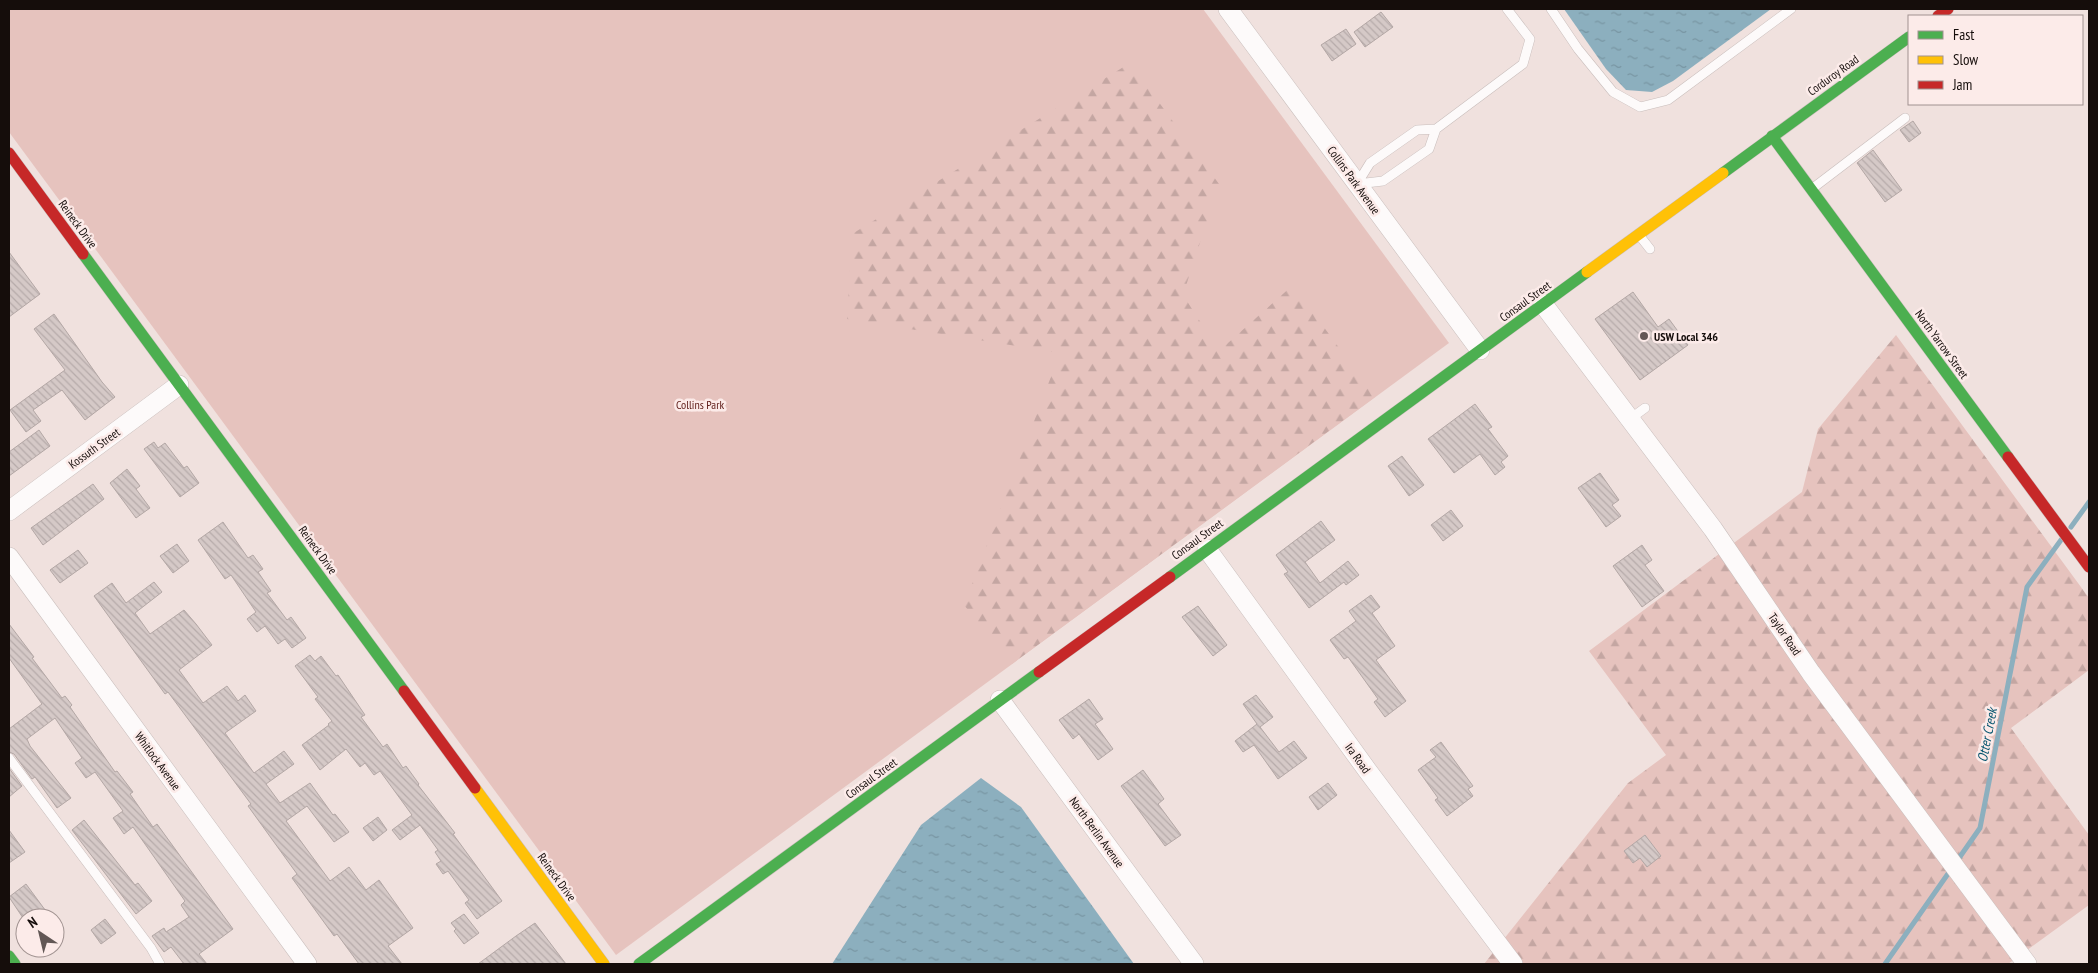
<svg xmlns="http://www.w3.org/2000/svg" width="2098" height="973" font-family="'PT Sans Narrow',sans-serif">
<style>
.green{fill:#e6c3be}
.forest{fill:url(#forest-firs)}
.water{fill:url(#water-ripples)}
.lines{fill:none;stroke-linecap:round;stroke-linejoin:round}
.stream{stroke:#8cafbe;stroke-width:5}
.building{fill:url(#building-back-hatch);stroke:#b3a7a5}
.lane-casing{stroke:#c9bebc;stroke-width:10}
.street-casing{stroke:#c9bebc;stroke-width:20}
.fast-casing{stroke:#c9bebc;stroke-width:12}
.slow-casing{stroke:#c9bebc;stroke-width:12}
.jam-casing{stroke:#c9bebc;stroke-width:12}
.lane{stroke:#fdfafa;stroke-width:9}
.street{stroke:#fdfafa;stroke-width:19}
.fast{stroke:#4caf50;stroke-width:11}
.slow{stroke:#ffc107;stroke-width:11}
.jam{stroke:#c62828;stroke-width:11}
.poi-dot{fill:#625755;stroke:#fcebe9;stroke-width:2}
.labels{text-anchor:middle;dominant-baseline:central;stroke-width:5;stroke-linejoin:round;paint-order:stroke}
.street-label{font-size:12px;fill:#150d0b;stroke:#fcebe9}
.poi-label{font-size:12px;font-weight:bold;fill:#150d0b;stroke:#fcebe9;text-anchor:start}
.park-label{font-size:12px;fill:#5f1c18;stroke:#fcebe9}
.water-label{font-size:14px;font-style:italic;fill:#095770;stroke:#fcebe9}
</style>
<defs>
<pattern id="forest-firs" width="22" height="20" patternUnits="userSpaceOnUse" patternTransform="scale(1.25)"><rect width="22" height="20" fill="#e6c3be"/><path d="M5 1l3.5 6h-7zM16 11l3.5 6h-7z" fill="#c4a6a2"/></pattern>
<pattern id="water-ripples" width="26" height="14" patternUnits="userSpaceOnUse" patternTransform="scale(1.25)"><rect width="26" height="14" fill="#8cafbe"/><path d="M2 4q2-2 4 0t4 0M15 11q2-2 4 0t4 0" fill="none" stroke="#7895a2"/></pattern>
<pattern id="building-back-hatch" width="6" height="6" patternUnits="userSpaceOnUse" patternTransform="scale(1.25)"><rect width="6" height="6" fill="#d5c9c7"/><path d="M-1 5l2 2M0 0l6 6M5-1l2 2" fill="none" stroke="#b6abaa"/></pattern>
</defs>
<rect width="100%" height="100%" fill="#f0e1de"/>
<path class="green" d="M 9,9 L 1203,9 L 1449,343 L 616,955 L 9,132 Z"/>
<g class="forest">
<path d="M 1130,63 L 1219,184 L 1183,295 L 1219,351 L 1293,285 L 1375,397 L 1012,664 L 964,605 L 1060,353 L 847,319 L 852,234 Z"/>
<path d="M 1896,335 L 2089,598 L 2089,670 L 2011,728 L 2089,835 L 2089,905 L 2008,964 L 1484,964 L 1628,783 L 1666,755 L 1589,651 L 1802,492 L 1818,429 Z"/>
</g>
<g class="water">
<path d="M 1564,9 L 1771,9 L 1673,81 L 1652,92 L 1626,90 L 1606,69 Z"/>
<path d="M 981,778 L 1021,807 L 1134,964 L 832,964 L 921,825 Z"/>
</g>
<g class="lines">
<g class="stream">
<path d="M 2071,527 L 2089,502"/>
<path d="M 1957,861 L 1980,828 L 2027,587 L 2061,540"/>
<path d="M 1885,964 L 1952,868"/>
</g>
</g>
<g class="building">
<path d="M 1381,12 L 1393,27 L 1365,47 L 1354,32 Z"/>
<path d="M 1346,29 L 1356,44 L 1332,61 L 1321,45 Z"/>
<path d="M 1913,121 L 1921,133 L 1909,142 L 1900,130 Z"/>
<path d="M 1873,150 L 1902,190 L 1885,202 L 1857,163 Z"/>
<path d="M 9,252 L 40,294 L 9,317 Z"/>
<path d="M 1633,292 L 1658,327 L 1669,319 L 1688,345 L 1640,380 L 1595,319 Z"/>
<path d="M 54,314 L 102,382 L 115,397 L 85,420 L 62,390 L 33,410 L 41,421 L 26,432 L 10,410 L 65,370 L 34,329 Z"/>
<path d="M 1475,404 L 1492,427 L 1488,429 L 1508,456 L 1501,462 L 1505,467 L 1495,475 L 1480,454 L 1454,473 L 1428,439 Z"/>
<path d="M 39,430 L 50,446 L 9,476 L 9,452 Z"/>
<path d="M 154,442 L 158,448 L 165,443 L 184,468 L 187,466 L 199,483 L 180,497 L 144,449 Z"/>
<path d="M 1402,456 L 1424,485 L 1409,496 L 1388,466 Z"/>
<path d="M 127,469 L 140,486 L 136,489 L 150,508 L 136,518 L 110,483 Z"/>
<path d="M 1600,473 L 1619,500 L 1612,505 L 1621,516 L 1606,527 L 1578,488 Z"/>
<path d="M 93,484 L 104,499 L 43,545 L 31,528 Z"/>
<path d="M 1451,510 L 1463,526 L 1443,541 L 1431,525 Z"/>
<path d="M 1321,521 L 1335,540 L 1305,562 L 1320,583 L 1348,561 L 1359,575 L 1346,585 L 1344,582 L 1309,608 L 1284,574 L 1288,572 L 1276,555 Z"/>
<path d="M 223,522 L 248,558 L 253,555 L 263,569 L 258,572 L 271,591 L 267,593 L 287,620 L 291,617 L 306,638 L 292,648 L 285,639 L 278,644 L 265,626 L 257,632 L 247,619 L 256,612 L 231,575 L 225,579 L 198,540 Z"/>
<path d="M 177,544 L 189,561 L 173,573 L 160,556 Z"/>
<path d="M 1642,545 L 1652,560 L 1645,565 L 1664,591 L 1642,607 L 1613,566 Z"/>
<path d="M 78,550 L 88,563 L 60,583 L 50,570 Z"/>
<path d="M 154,582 L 162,592 L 135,613 L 150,634 L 184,610 L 196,624 L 212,645 L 179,670 L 203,703 L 227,686 L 238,701 L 245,695 L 256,711 L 225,733 L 254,773 L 284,751 L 294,764 L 266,784 L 280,803 L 310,783 L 333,815 L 335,814 L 349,832 L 334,842 L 307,806 L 286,821 L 330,881 L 349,867 L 366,890 L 379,880 L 413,928 L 388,946 L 402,964 L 359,964 L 337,934 L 334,936 L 292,878 L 297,874 L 248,806 L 251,804 L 168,692 L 165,694 L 94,596 L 112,583 L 126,603 Z"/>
<path d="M 1371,595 L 1380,607 L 1372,613 L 1395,646 L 1376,660 L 1406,701 L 1385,717 L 1374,702 L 1378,699 L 1348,657 L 1344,659 L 1330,640 L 1356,621 L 1349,611 Z"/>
<path d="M 1198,606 L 1227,645 L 1213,656 L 1182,617 Z"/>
<path d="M 9,624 L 34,657 L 32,658 L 62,698 L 65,696 L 72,705 L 70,707 L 115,772 L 117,771 L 133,792 L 130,794 L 153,827 L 157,824 L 233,929 L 199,954 L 207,964 L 184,964 L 171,947 L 164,952 L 152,936 L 164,928 L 166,932 L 189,917 L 181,905 L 185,901 L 133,827 L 124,834 L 113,818 L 123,811 L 95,772 L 86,778 L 75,763 L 82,758 L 55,718 L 27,739 L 30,746 L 71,798 L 57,808 L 35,777 L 32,779 L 14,754 L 9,752 L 9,729 L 42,704 L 9,658 Z"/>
<path d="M 310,655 L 315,661 L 321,656 L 336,676 L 338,675 L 365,715 L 361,717 L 383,747 L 387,744 L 403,768 L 406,766 L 419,784 L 418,785 L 455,833 L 453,834 L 502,901 L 477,919 L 465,903 L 469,900 L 448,871 L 443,874 L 436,864 L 441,861 L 435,852 L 438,850 L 420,825 L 400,840 L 392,830 L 412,815 L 380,771 L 374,775 L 365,763 L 360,767 L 346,749 L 320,770 L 302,745 L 329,725 L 328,724 L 332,721 L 315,699 L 318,697 L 295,666 Z"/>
<path d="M 1256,695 L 1273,717 L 1260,727 L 1279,752 L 1294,741 L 1307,758 L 1278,779 L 1254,745 L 1243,752 L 1235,741 L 1257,724 L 1243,704 Z"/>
<path d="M 1089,699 L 1103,719 L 1095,724 L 1113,749 L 1098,760 L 1079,734 L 1073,739 L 1059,720 Z"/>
<path d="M 1441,742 L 1473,786 L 1468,789 L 1473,796 L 1447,816 L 1435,800 L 1438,798 L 1418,770 L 1436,757 L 1430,750 Z"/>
<path d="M 9,768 L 22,786 L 9,797 Z"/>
<path d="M 1143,770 L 1164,799 L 1158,804 L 1181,835 L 1165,846 L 1121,786 Z"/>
<path d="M 1328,783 L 1337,795 L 1318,810 L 1309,797 Z"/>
<path d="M 378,817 L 387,830 L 373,841 L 363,828 Z"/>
<path d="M 84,820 L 135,885 L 138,883 L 152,901 L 136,914 L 72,830 Z"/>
<path d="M 9,830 L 25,852 L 9,863 Z"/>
<path d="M 1645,835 L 1661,856 L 1647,867 L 1640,858 L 1633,863 L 1624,851 Z"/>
<path d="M 26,884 L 51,918 L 23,918 L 9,897 Z"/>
<path d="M 464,914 L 479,933 L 464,944 L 454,931 L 456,929 L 451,923 Z"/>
<path d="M 105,919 L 116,933 L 101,944 L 91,930 Z"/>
<path d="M 535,923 L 566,964 L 478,964 L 516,936 Z"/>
</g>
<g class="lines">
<g class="lane-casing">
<g id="lane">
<path d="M 1551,9 L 1578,49 L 1613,92 L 1640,107 L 1668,100 L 1791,9"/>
<path d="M 1436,129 L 1429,149 L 1383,181 L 1357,184 L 1370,163 L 1417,130 L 1436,129 L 1523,64 L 1530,39 L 1507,9"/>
<path d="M 1813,188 L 1905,118"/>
<path d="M 1639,235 L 1650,249"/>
<path d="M 1630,419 L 1645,408"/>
<path d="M 9,758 L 151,948 L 160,964"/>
</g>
</g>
<g class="street-casing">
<g id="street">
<path d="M 1228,9 L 1480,350"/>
<path d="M 1543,304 L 1713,529 L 1811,673 L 2027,964"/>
<path d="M 9,511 L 179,385"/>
<path d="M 1207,549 L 1367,770 L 1513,964"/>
<path d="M 9,557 L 307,964"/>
<path d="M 1000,700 L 1194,964"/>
</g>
</g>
<g class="fast-casing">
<g id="fast">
<path d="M 1772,136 L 2008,457"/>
<path d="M 1723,173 L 1909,37"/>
<path d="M 83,254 L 404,691"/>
<path d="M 1170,577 L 1587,272"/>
<path d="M 9,956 L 15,964"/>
<path d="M 639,964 L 1039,672"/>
</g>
</g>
<g class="slow-casing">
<g id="slow">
<path d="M 1587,272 L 1723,173"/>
<path d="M 475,788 L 604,964"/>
</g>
</g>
<g class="jam-casing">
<g id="jam">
<path d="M 1938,16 L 1948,9"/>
<path d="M 9,153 L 83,254"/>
<path d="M 2008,457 L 2089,567"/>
<path d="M 1039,672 L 1170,577"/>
<path d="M 404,691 L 475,788"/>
</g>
</g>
<use href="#lane" class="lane"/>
<use href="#street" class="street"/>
<use href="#fast" class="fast"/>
<use href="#slow" class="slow"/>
<use href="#jam" class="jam"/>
</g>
<circle class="poi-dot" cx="1644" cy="336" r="5"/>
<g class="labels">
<g class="street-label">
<text transform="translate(1833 75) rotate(-36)">Corduroy Road</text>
<text transform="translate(1354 180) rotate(54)">Collins Park Avenue</text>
<text transform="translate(78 224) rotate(54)">Reineck Drive</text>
<text transform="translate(1525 301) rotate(-36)">Consaul Street</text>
<text transform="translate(1942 344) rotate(54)">North Yarrow Street</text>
<text transform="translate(94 448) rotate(-36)">Kossuth Street</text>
<text transform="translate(1197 539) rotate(-36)">Consaul Street</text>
<text transform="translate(318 550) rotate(54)">Reineck Drive</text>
<text transform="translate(1785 634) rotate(56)">Taylor Road</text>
<text transform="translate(1358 758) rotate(54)">Ira Road</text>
<text transform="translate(158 761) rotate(54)">Whitlock Avenue</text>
<text transform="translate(871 778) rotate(-36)">Consaul Street</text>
<text transform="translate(1097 832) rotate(54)">North Berlin Avenue</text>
<text transform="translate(557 877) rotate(54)">Reineck Drive</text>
</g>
<g class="poi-label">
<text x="1654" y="336">USW Local 346</text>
</g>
<g class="park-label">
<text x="700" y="404">Collins Park</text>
</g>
<g class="water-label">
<text transform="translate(1987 735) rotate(-79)">Otter Creek</text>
</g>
</g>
<rect width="2098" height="973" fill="none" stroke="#150d0b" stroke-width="20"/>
<rect x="1908" y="15" width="175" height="90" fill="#fcebe9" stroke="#a09290"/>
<rect x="1918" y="31" width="25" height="8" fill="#4caf50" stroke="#a09290"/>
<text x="1953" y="40" font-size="15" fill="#150d0b">Fast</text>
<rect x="1918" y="56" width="25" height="8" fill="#ffc107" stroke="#a09290"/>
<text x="1953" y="65" font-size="15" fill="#150d0b">Slow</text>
<rect x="1918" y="81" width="25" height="8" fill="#c62828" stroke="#a09290"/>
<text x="1953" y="90" font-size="15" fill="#150d0b">Jam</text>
<g transform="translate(40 933) rotate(325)"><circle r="24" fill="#fcebe9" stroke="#a09290"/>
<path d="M0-4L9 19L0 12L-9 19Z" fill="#625755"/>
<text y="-8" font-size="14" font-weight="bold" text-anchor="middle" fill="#150d0b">N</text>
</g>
</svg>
